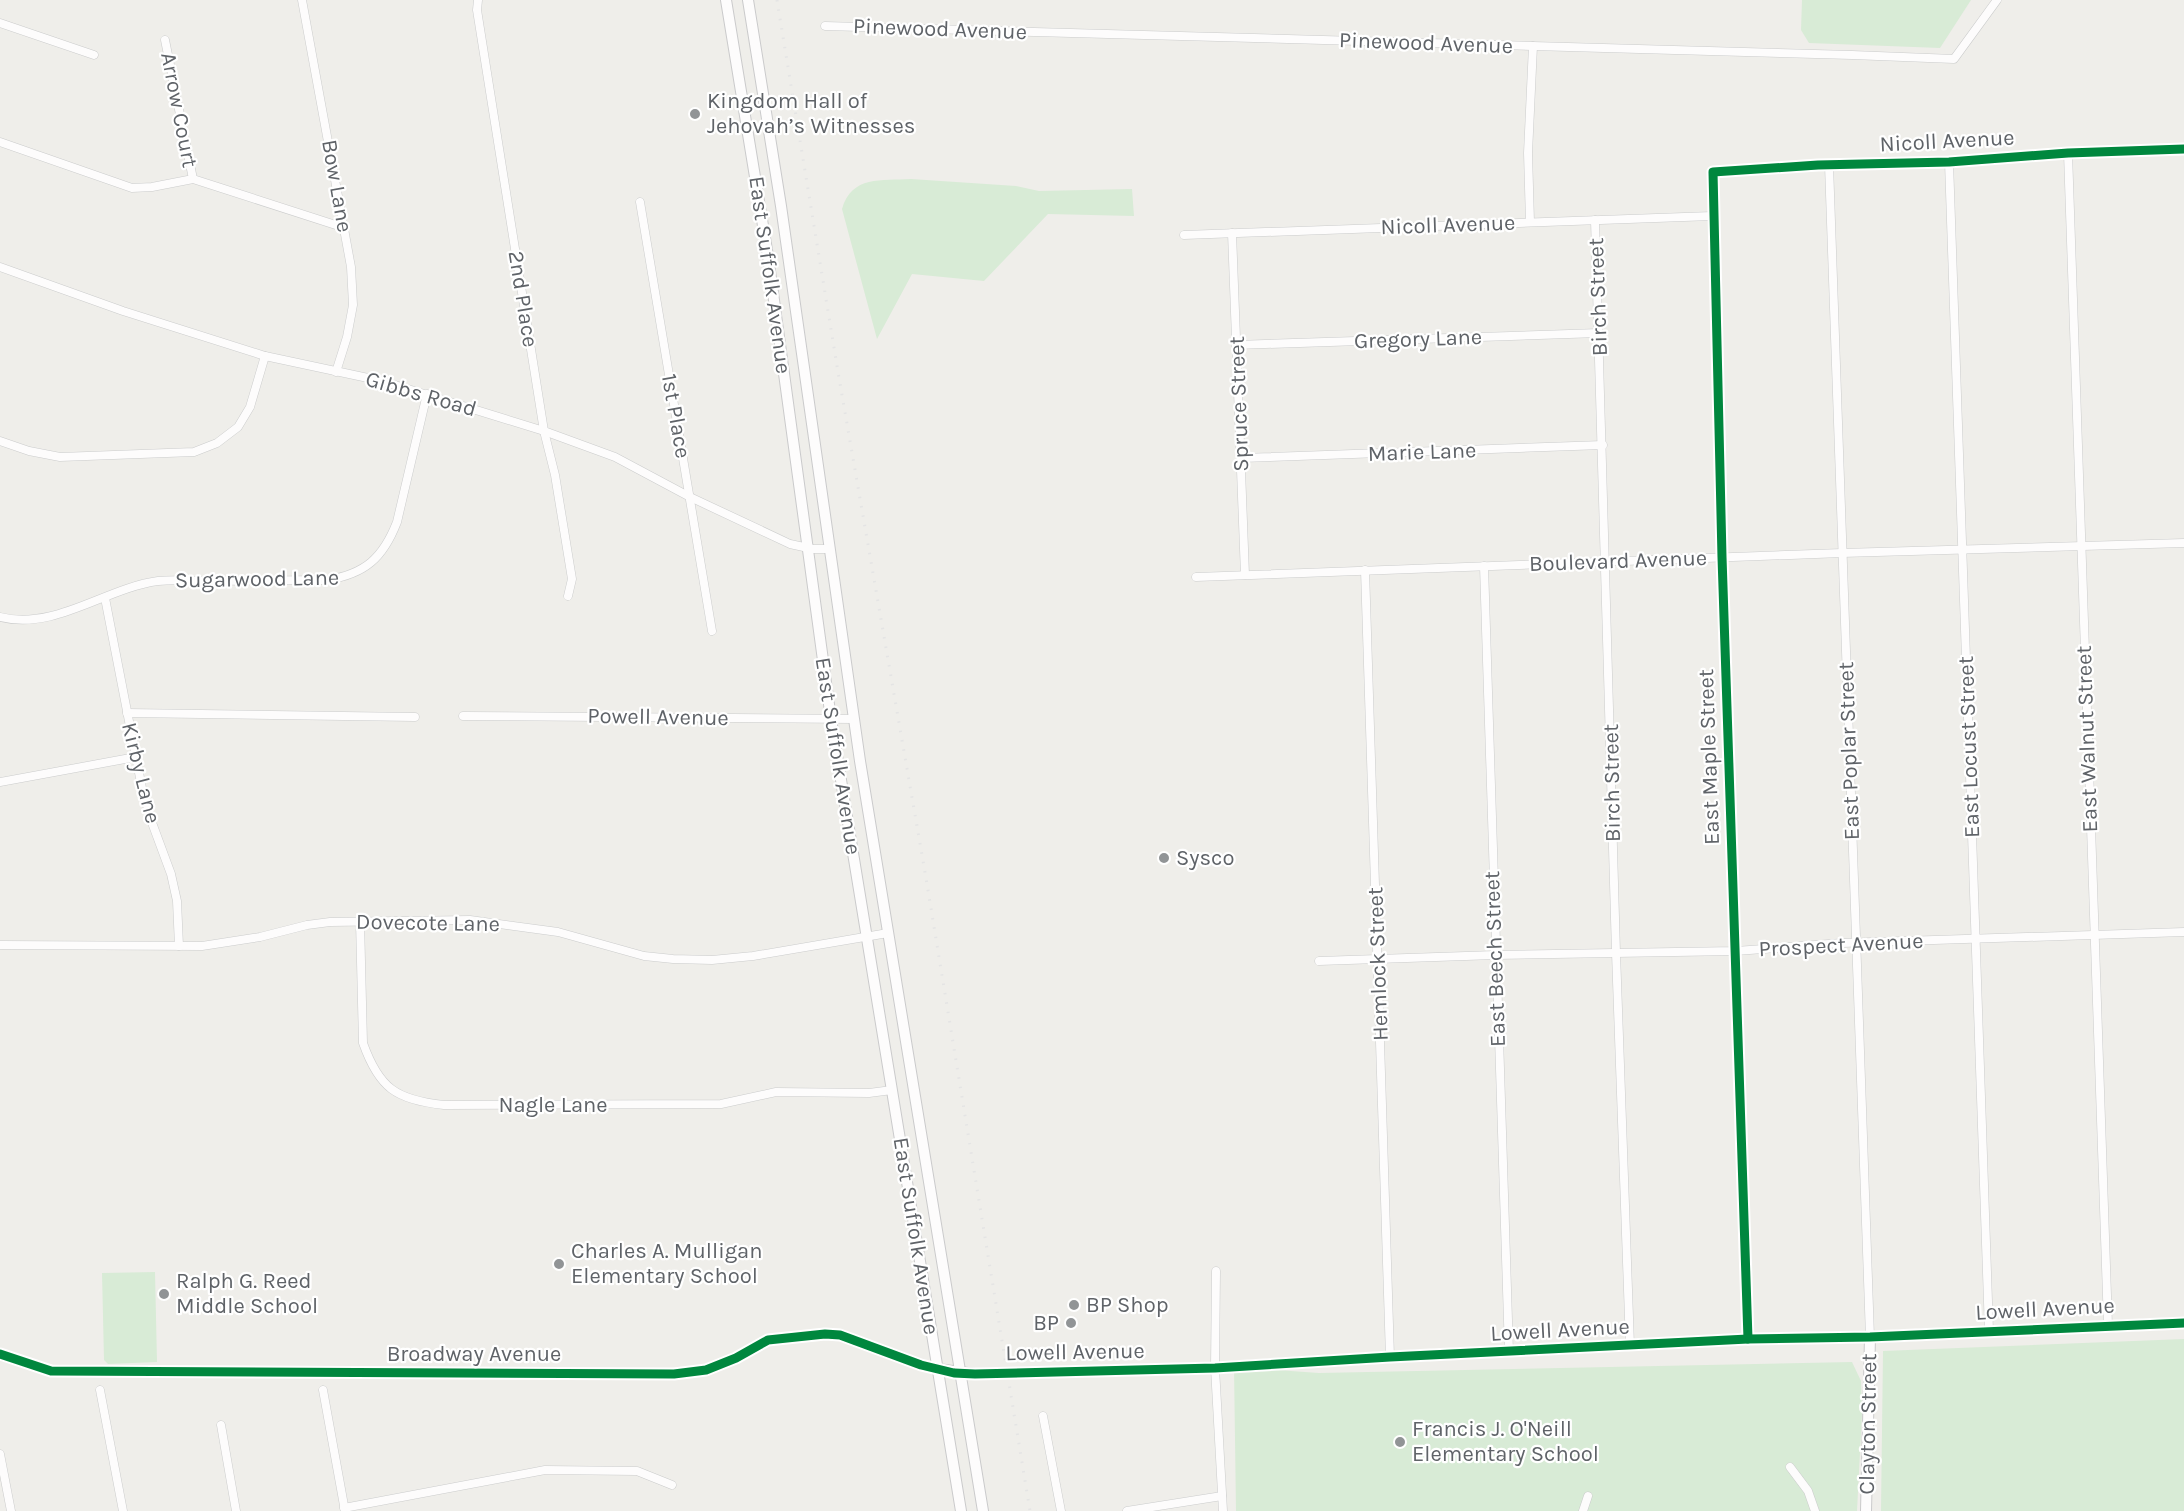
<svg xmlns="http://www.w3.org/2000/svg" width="2184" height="1511" font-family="Karla,sans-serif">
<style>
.green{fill:#d8ebd6}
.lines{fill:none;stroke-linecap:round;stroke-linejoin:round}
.street-casing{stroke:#cbcccc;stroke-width:9}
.secondary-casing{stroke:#cacacb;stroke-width:12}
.street{stroke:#fdfcfc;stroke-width:8}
.secondary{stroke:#fdfcfc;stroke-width:10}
.rail{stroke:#e4e4e4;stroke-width:3;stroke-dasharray:1.5 8;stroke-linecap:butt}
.cycleway-casing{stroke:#fff;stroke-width:13}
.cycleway{stroke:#00873e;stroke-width:9}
.poi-dot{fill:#919496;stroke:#fff;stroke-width:2}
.labels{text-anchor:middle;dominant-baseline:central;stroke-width:4.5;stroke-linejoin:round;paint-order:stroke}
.street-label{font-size:22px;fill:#5f6368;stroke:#fff}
.poi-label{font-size:22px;fill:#5f6368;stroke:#fff;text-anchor:start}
</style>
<rect width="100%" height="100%" fill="#efeeea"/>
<g class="green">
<path d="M 1802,0 L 1971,0 L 1940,48 L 1809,43 L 1801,30 Z"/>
<path d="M 911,179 L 1016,186 L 1039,191 L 1132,189 L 1134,216 L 1048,214 L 984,281 L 912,274 L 877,339 L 842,209 C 852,175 881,181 911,179 Z"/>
<path d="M 155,1272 L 157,1362 L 108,1364 L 104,1360 L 102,1273 Z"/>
<path d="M 2184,1339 L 2184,1511 L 1881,1511 L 1883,1351 Z"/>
<path d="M 1852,1362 L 1861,1381 L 1862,1413 L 1857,1511 L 1236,1511 L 1234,1367 L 1319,1373 Z"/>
</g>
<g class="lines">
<g class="street-casing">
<g id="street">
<path d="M 302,0 L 351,267 L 353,305 L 347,337 L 336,372"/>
<path d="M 478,0 L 477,10 L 544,431 L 555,475 L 572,579 L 568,596"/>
<path d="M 0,23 L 94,55"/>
<path d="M 825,26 L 1852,55 L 1954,59 L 1997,0"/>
<path d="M 165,40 L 193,179"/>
<path d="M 0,142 L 132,188 L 152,187 L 193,179 L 345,228"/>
<path d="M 2068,153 L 2108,1325"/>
<path d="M 1949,162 L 1989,1331"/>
<path d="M 1829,165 L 1870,1337"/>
<path d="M 640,202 L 712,631"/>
<path d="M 1595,220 L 1616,953 L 1630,1346"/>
<path d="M 1530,222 L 1528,153 L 1533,46"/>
<path d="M 1232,233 L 1245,575"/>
<path d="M 1184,235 L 1712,216"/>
<path d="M 0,267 L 123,311 L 265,356 L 382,381 L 544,431 L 615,457 L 690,497 L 790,544 L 813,549 L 829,549"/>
<path d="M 1236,345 L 1599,333"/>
<path d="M 0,441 L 29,451 L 60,457 L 194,452 L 217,443 L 238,427 L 250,407 L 265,356"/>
<path d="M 1241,458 L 1603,445"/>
<path d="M 1484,566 L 1509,1352"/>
<path d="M 1365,570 L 1390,1357"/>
<path d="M 1196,577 L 1842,553 L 2184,543"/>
<path d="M 105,598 L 142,788 L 151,820 L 171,874 L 177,901 L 179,946"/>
<path d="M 0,617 C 55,631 105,588 158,581 C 176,579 195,581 213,581 C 251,581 289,580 327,580 C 365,574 383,558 397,522 L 427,394"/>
<path d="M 127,713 L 415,717"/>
<path d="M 463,716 L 854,719"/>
<path d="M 0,782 L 136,757"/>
<path d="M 360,921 L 363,1043 C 379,1088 396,1100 444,1105 L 721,1104 L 776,1092 L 869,1093 L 892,1090"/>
<path d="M 0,945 L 202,946 L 260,937 L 307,925 L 330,922 L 470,920 L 558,932 L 644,956 L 673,959 L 712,960 L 753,956 L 888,933"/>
<path d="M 1319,961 L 1495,955 L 1736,951 L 1842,943 L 2184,932"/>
<path d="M 1216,1271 L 1215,1368 L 1223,1511"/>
<path d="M 1748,1339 L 1722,557 L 1713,172 L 1818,165 L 1949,162 L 2068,153 L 2184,149"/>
<path d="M 0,1354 L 51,1371 L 674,1374 L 706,1370 L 736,1358 L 768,1340 L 825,1334 L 840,1335 L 907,1361 L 938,1369"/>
<path d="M 100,1390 L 123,1511"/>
<path d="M 323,1390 L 345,1511"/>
<path d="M 1043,1416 L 1061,1511"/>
<path d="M 221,1425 L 236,1511"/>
<path d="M 0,1454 L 11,1511"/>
<path d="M 1790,1467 L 1808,1491 L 1815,1511"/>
<path d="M 344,1508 L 545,1470 L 637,1471 L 672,1485"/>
<path d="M 1127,1511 L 1222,1496"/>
<path d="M 1583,1511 L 1588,1496"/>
</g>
</g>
<g class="secondary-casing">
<g id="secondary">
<path d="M 726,0 L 768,256 L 831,719 L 961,1511"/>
<path d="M 748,0 L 781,206 L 860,761 L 983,1511"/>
<path d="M 938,1369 L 975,1374 L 1215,1368 L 1390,1357 L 1748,1339 L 1870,1337 L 2184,1323"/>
<path d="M 1866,1511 L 1870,1337"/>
</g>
</g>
<use href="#street" class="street"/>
<use href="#secondary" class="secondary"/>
<path class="rail" d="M 777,0 L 838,372 L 926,878 L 1030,1511"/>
<g class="cycleway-casing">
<g id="cycleway">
<path d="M 1748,1339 L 1722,557 L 1713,172 L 1818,165 L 1949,162 L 2068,153 L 2184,149"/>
<path d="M 0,1354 L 51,1371 L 674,1374 L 706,1370 L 736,1358 L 768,1340 L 825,1334 L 840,1335 L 921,1365 L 954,1373 L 975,1374 L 1215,1368 L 1390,1357 L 1748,1339 L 1870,1337 L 2184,1323"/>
</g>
</g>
<use href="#cycleway" class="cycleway"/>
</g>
<g class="poi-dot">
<circle cx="695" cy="114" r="6"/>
<circle cx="1164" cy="858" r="6"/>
<circle cx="559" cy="1264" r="6"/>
<circle cx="164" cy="1294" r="6"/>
<circle cx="1074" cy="1305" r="6"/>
<circle cx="1071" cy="1323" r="6"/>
<circle cx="1400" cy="1442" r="6"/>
</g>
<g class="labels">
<g class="street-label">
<text transform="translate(940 29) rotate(2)">Pinewood Avenue</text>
<text transform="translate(1426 43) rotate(2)">Pinewood Avenue</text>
<text transform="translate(179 110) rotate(79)">Arrow Court</text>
<text transform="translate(1947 141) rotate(-3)">Nicoll Avenue</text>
<text transform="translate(337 186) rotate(80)">Bow Lane</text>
<text transform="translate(1448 225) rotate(-2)">Nicoll Avenue</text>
<text transform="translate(770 275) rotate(82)">East Suffolk Avenue</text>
<text transform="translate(1598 297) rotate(-92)">Birch Street</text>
<text transform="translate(523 299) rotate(81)">2nd Place</text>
<text transform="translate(1418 339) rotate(-2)">Gregory Lane</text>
<text transform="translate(421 394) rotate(16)">Gibbs Road</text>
<text transform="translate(1239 404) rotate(-92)">Spruce Street</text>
<text transform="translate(676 416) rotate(80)">1st Place</text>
<text transform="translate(1422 452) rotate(-2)">Marie Lane</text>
<text transform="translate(1618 561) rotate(-2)">Boulevard Avenue</text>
<text transform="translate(257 579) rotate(-1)">Sugarwood Lane</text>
<text transform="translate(658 717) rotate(1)">Powell Avenue</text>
<text transform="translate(2087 739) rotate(-92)">East Walnut Street</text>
<text transform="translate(1969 747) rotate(-92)">East Locust Street</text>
<text transform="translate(1849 751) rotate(-92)">East Poplar Street</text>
<text transform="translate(838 756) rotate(81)">East Suffolk Avenue</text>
<text transform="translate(1709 757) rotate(-92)">East Maple Street</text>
<text transform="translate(141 773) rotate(76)">Kirby Lane</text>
<text transform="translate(1612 783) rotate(-91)">Birch Street</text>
<text transform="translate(428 923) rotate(1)">Dovecote Lane</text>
<text transform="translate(1841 945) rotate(-3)">Prospect Avenue</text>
<text transform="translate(1495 959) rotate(-92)">East Beech Street</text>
<text transform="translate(1378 964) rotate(-92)">Hemlock Street</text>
<text x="553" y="1105">Nagle Lane</text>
<text transform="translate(916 1236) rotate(81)">East Suffolk Avenue</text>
<text transform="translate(2045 1309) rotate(-3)">Lowell Avenue</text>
<text transform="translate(1560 1330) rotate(-3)">Lowell Avenue</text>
<text transform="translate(1075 1352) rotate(-1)">Lowell Avenue</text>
<text x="474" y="1354">Broadway Avenue</text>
<text transform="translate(1868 1424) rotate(-89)">Clayton Street</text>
</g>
<g class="poi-label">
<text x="707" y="101">Kingdom Hall of<tspan x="707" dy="25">Jehovah’s Witnesses</tspan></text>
<text x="1176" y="858">Sysco</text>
<text x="571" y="1251">Charles A. Mulligan<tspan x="571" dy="25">Elementary School</tspan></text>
<text x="176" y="1281">Ralph G. Reed<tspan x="176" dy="25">Middle School</tspan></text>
<text x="1086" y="1305">BP Shop</text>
<text x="1059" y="1323" text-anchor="end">BP</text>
<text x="1412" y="1429">Francis J. O'Neill<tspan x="1412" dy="25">Elementary School</tspan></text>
</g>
</g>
</svg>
